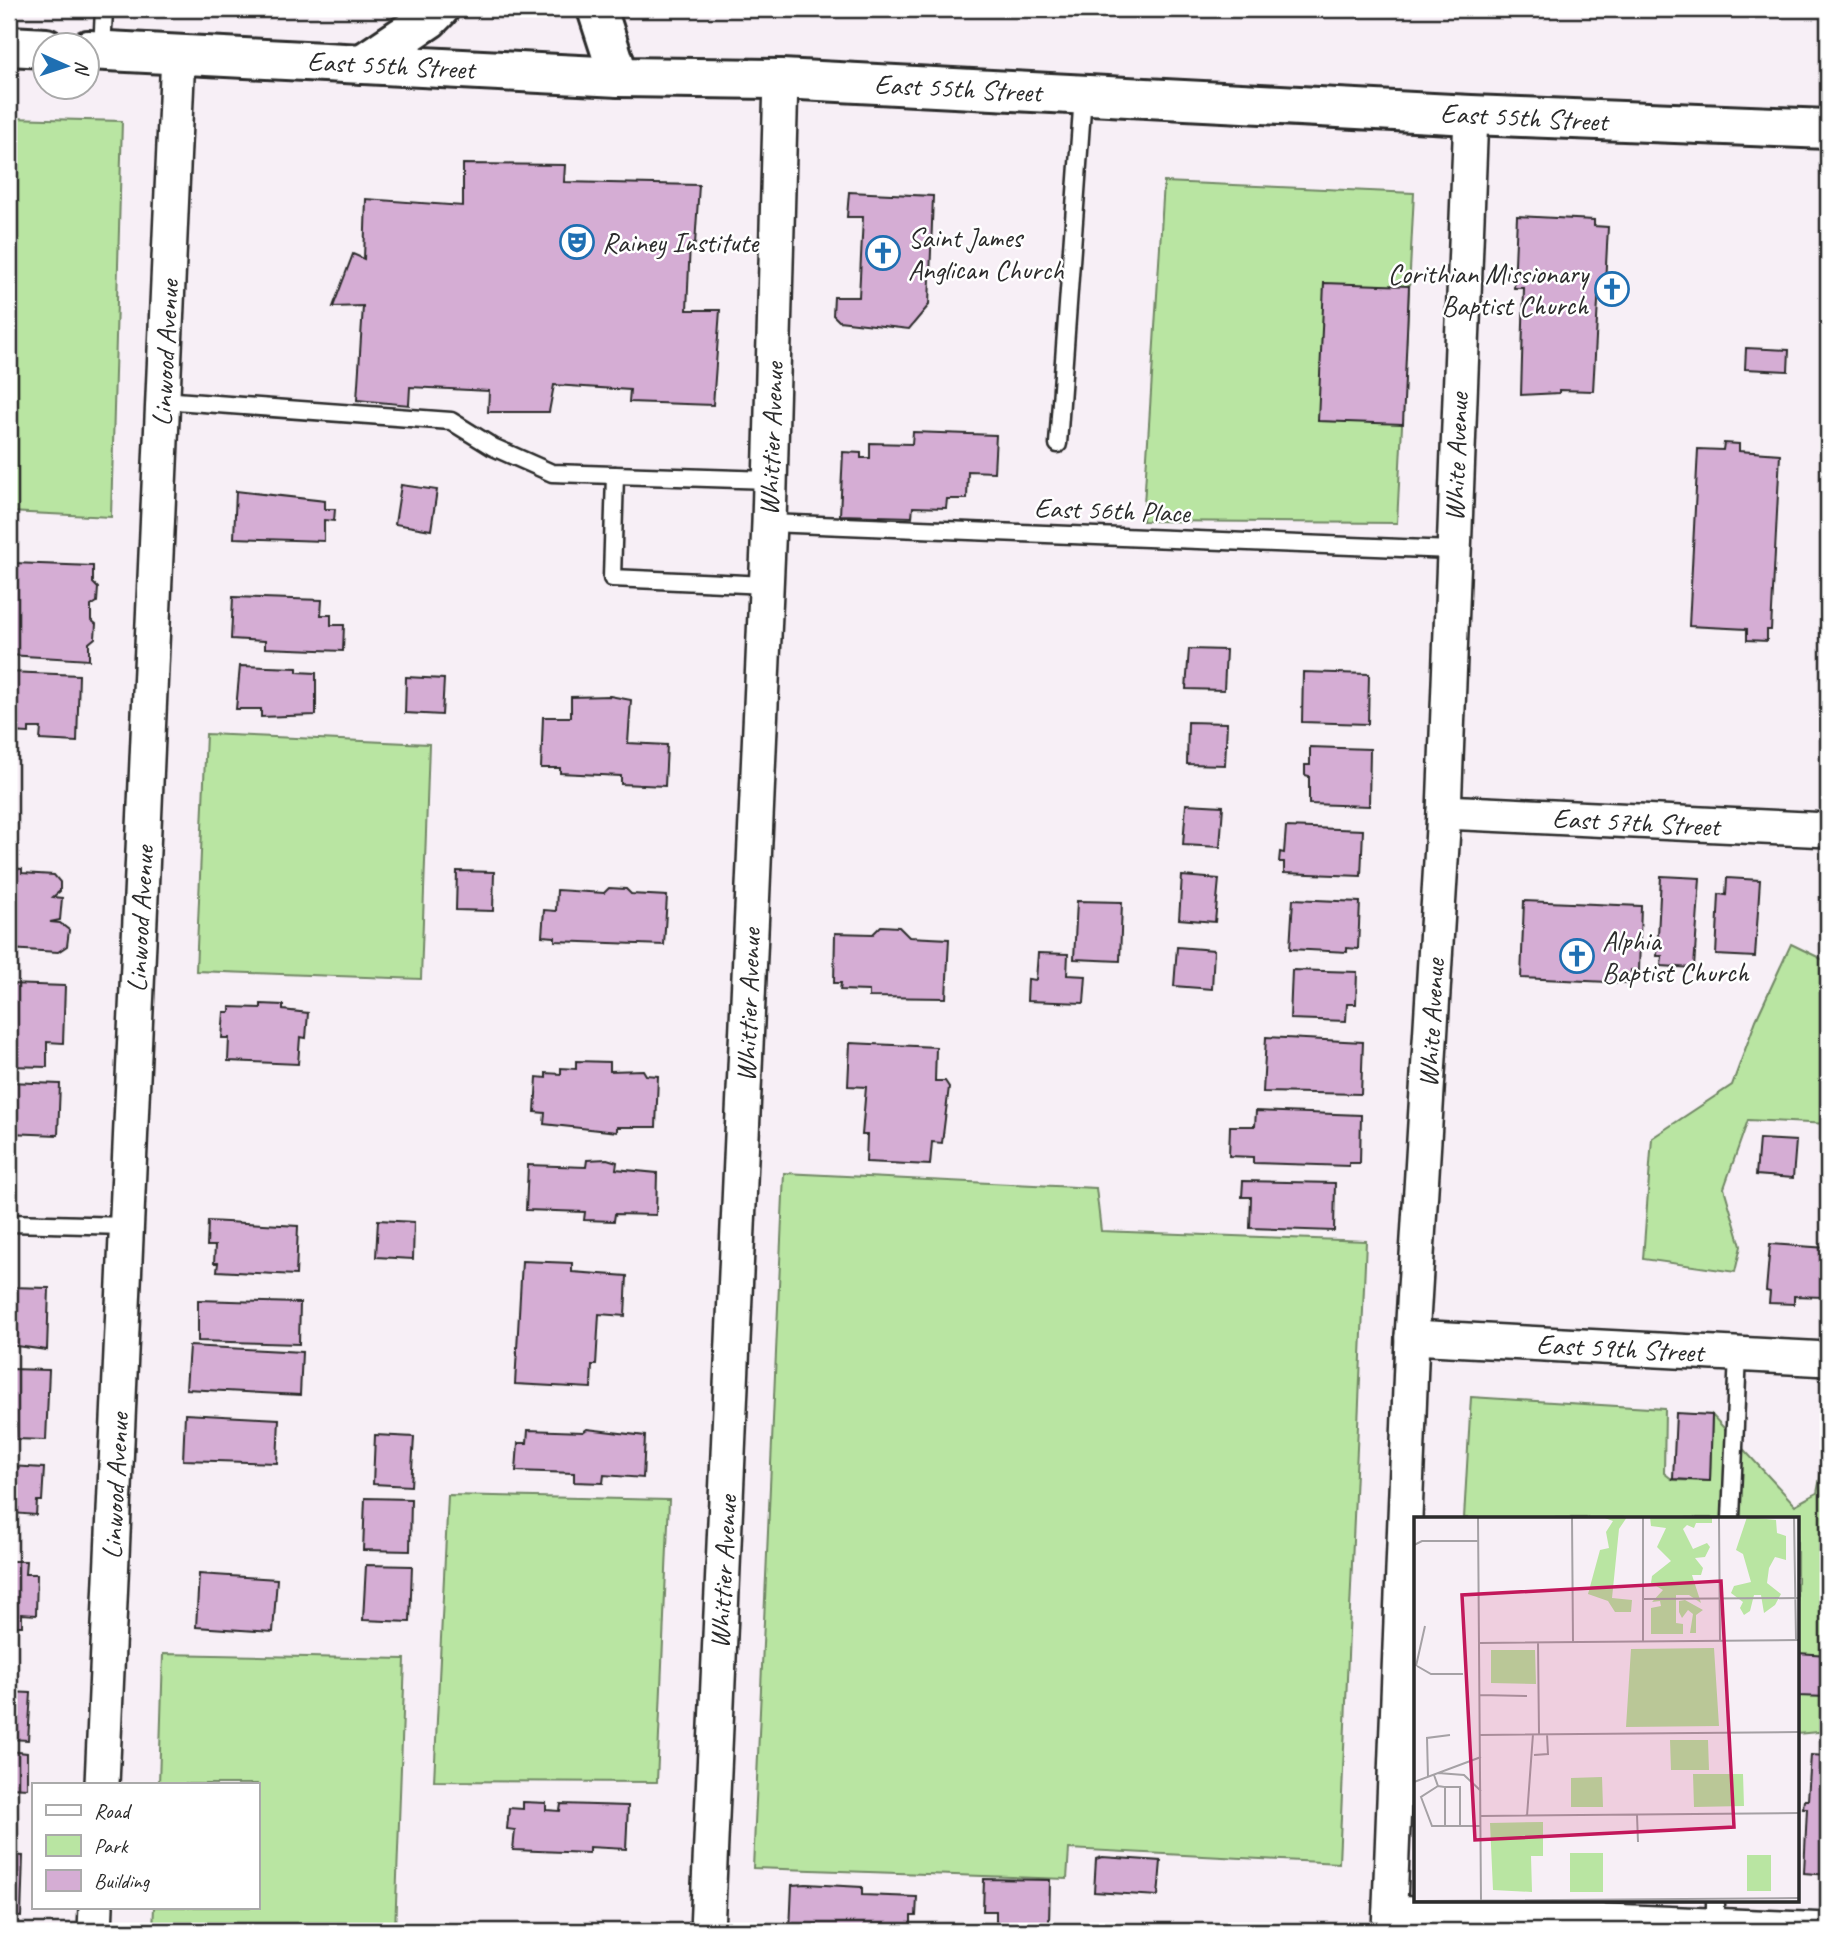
<svg xmlns="http://www.w3.org/2000/svg" width="1837" height="1940" font-family="Caveat,sans-serif">
<style>
.green{fill:#b9e5a2;stroke:#728866;stroke-width:2}
.building{fill:#d5add4;stroke:#2b2b2b;stroke-width:2}
.lines{fill:none;stroke-linecap:round;stroke-linejoin:round}
.service-casing{stroke:#2b2b2b;stroke-width:21}
.minor-casing{stroke:#2b2b2b;stroke-width:38}
.tertiary-casing{stroke:#2b2b2b;stroke-width:44}
.primary-casing{stroke:#2b2b2b;stroke-width:44}
.service{stroke:#fff;stroke-width:16}
.minor{stroke:#fff;stroke-width:33}
.tertiary{stroke:#fff;stroke-width:38}
.primary{stroke:#fff;stroke-width:38}
.labels{text-anchor:middle;dominant-baseline:central;stroke-width:5;stroke-linejoin:round;paint-order:stroke}
.street-label{font-size:28px;fill:#2b2b2b;stroke:#fff}
.poi-label{font-size:28px;fill:#2b2b2b;stroke:#fff;text-anchor:start}
.inset-road{fill:none;stroke:#a5a1a5;stroke-width:2}
.view{fill:#c2185b;fill-opacity:0.15;stroke:#c2185b;stroke-width:3.5}
.inset-edge{fill:none;stroke:#2b2b2b;stroke-width:3.5}
</style>
<rect width="100%" height="100%" fill="#f7eff6"/>
<filter id="ink" filterUnits="userSpaceOnUse"><feTurbulence type="fractalNoise" baseFrequency=".0143" numOctaves="2"/><feDisplacementMap in="SourceGraphic" scale="14" xChannelSelector="R" yChannelSelector="G"/><feConvolveMatrix kernelMatrix="1 2 1 2 8 2 1 2 1" color-interpolation-filters="sRGB"/></filter>
<g filter="url(#ink)">
<g class="green">
<path d="M 9,118 L 122,121 L 111,517 L 9,512 Z"/>
<path d="M 1164,182 L 1414,193 L 1397,523 L 1143,521 Z"/>
<path d="M 206,734 L 429,744 L 421,979 L 196,971 Z"/>
<path d="M 1791,944 L 1828,962 L 1828,1124 L 1748,1120 L 1724,1188 L 1741,1246 L 1735,1272 L 1643,1259 L 1652,1138 L 1732,1085 L 1756,1020 Z"/>
<path d="M 784,1173 L 1096,1188 L 1101,1231 L 1366,1241 L 1339,1863 L 1069,1849 L 1067,1879 L 753,1868 Z"/>
<path d="M 1471,1397 L 1665,1409 L 1664,1473 L 1673,1480 L 1710,1481 L 1712,1415 L 1795,1505 L 1817,1493 L 1828,1439 L 1828,1731 L 1797,1734 L 1797,1518 L 1464,1518 Z"/>
<path d="M 448,1495 L 669,1500 L 657,1782 L 434,1781 Z"/>
<path d="M 163,1654 L 405,1659 L 395,1931 L 153,1931 L 154,1907 L 257,1907 L 257,1784 L 159,1784 Z"/>
</g>
<g class="building">
<path d="M 463,164 L 565,165 L 564,182 L 699,185 L 695,244 L 690,243 L 687,310 L 720,310 L 713,405 L 629,402 L 630,390 L 554,385 L 549,412 L 488,412 L 489,391 L 410,387 L 409,405 L 357,400 L 363,306 L 333,307 L 353,254 L 364,259 L 366,199 L 463,206 Z"/>
<path d="M 849,192 L 933,196 L 929,305 L 909,329 L 839,321 L 833,315 L 834,297 L 859,297 L 863,217 L 847,217 Z"/>
<path d="M 1517,216 L 1594,220 L 1594,226 L 1608,227 L 1605,284 L 1599,284 L 1593,391 L 1559,390 L 1559,393 L 1521,395 L 1524,288 L 1514,288 Z"/>
<path d="M 1324,283 L 1409,286 L 1403,424 L 1318,421 Z"/>
<path d="M 1746,348 L 1789,350 L 1788,371 L 1745,369 Z"/>
<path d="M 913,432 L 996,435 L 994,472 L 968,471 L 967,499 L 947,499 L 946,508 L 913,507 L 912,517 L 840,515 L 843,452 L 861,453 L 861,458 L 870,458 L 870,443 L 912,444 Z"/>
<path d="M 1724,443 L 1739,444 L 1739,451 L 1780,454 L 1771,630 L 1767,630 L 1767,641 L 1747,640 L 1747,629 L 1689,626 L 1698,449 L 1723,450 Z"/>
<path d="M 401,485 L 437,490 L 431,530 L 395,524 Z"/>
<path d="M 236,491 L 325,501 L 325,509 L 335,509 L 334,521 L 324,520 L 324,541 L 234,538 Z"/>
<path d="M 13,563 L 93,566 L 93,583 L 98,588 L 97,602 L 91,606 L 91,620 L 96,624 L 95,638 L 89,643 L 89,660 L 9,655 Z"/>
<path d="M 233,597 L 322,600 L 321,615 L 331,615 L 331,625 L 344,625 L 343,651 L 265,648 L 265,641 L 231,639 Z"/>
<path d="M 1189,649 L 1226,650 L 1224,690 L 1186,689 Z"/>
<path d="M 240,666 L 297,668 L 297,672 L 316,673 L 316,715 L 261,717 L 261,709 L 236,709 Z"/>
<path d="M 9,672 L 79,675 L 77,742 L 40,740 L 41,728 L 29,728 L 29,733 L 9,732 Z"/>
<path d="M 1303,672 L 1369,674 L 1368,724 L 1302,722 Z"/>
<path d="M 406,677 L 444,679 L 442,715 L 405,713 Z"/>
<path d="M 610,696 L 631,700 L 628,743 L 667,745 L 665,786 L 621,784 L 621,776 L 560,773 L 560,768 L 541,768 L 543,717 L 571,717 L 571,697 Z"/>
<path d="M 1188,722 L 1227,723 L 1225,765 L 1187,764 Z"/>
<path d="M 1310,747 L 1370,749 L 1369,806 L 1309,804 L 1309,776 L 1305,775 L 1305,765 L 1310,765 Z"/>
<path d="M 1186,804 L 1223,806 L 1220,847 L 1183,845 Z"/>
<path d="M 1286,827 L 1363,830 L 1361,876 L 1284,873 L 1284,862 L 1279,862 L 1280,852 L 1284,853 Z"/>
<path d="M 9,868 L 22,869 L 22,873 L 54,875 L 60,882 L 60,891 L 53,897 L 62,898 L 60,920 L 50,922 L 60,923 L 69,930 L 67,946 L 58,952 L 9,949 Z"/>
<path d="M 457,871 L 494,872 L 493,911 L 456,910 Z"/>
<path d="M 1182,876 L 1219,879 L 1215,922 L 1179,919 Z"/>
<path d="M 1661,876 L 1700,878 L 1694,968 L 1661,966 L 1662,956 L 1657,956 Z"/>
<path d="M 1727,878 L 1760,880 L 1755,957 L 1716,955 L 1719,894 L 1726,895 Z"/>
<path d="M 609,888 L 626,889 L 631,894 L 667,896 L 664,945 L 555,941 L 555,937 L 542,936 L 544,910 L 556,911 L 557,890 L 604,893 Z"/>
<path d="M 1293,899 L 1360,902 L 1358,949 L 1347,948 L 1347,952 L 1290,949 Z"/>
<path d="M 1077,901 L 1122,902 L 1120,961 L 1074,959 Z"/>
<path d="M 1524,901 L 1641,906 L 1639,971 L 1631,970 L 1630,983 L 1521,978 Z"/>
<path d="M 881,926 L 899,927 L 909,937 L 949,939 L 946,998 L 869,997 L 869,991 L 840,990 L 841,983 L 834,983 L 835,933 L 873,934 Z"/>
<path d="M 1177,947 L 1214,950 L 1212,989 L 1174,986 Z"/>
<path d="M 1038,953 L 1068,954 L 1067,975 L 1086,976 L 1084,1003 L 1027,1001 L 1028,979 L 1036,980 Z"/>
<path d="M 1292,970 L 1357,972 L 1356,1004 L 1347,1004 L 1346,1021 L 1290,1019 Z"/>
<path d="M 9,984 L 65,986 L 63,1043 L 47,1042 L 47,1067 L 9,1066 Z"/>
<path d="M 261,1004 L 283,1005 L 283,1010 L 308,1013 L 306,1038 L 300,1037 L 298,1064 L 228,1061 L 229,1038 L 222,1038 L 224,1012 L 230,1012 L 230,1007 L 261,1008 Z"/>
<path d="M 1266,1037 L 1363,1042 L 1361,1094 L 1263,1092 Z"/>
<path d="M 850,1043 L 936,1047 L 935,1081 L 945,1081 L 949,1087 L 942,1143 L 932,1142 L 930,1165 L 866,1162 L 867,1135 L 862,1135 L 866,1087 L 848,1086 Z"/>
<path d="M 576,1061 L 610,1062 L 610,1071 L 643,1070 L 646,1075 L 658,1076 L 656,1127 L 617,1127 L 617,1132 L 544,1124 L 545,1113 L 535,1112 L 537,1077 L 546,1078 L 546,1073 L 561,1074 L 561,1068 L 576,1069 Z"/>
<path d="M 9,1082 L 60,1084 L 58,1135 L 9,1133 Z"/>
<path d="M 1256,1111 L 1361,1115 L 1360,1163 L 1349,1163 L 1349,1166 L 1253,1163 L 1253,1157 L 1229,1156 L 1230,1126 L 1255,1126 Z"/>
<path d="M 1759,1139 L 1796,1141 L 1793,1178 L 1756,1175 Z"/>
<path d="M 607,1159 L 617,1162 L 616,1169 L 657,1173 L 656,1215 L 615,1214 L 614,1221 L 584,1220 L 585,1212 L 526,1210 L 528,1165 L 586,1167 L 587,1160 Z"/>
<path d="M 1243,1181 L 1335,1183 L 1334,1231 L 1250,1228 L 1251,1197 L 1242,1197 Z"/>
<path d="M 378,1220 L 414,1222 L 413,1259 L 376,1257 Z"/>
<path d="M 208,1221 L 298,1226 L 296,1275 L 217,1271 L 218,1263 L 214,1263 L 215,1246 L 207,1246 Z"/>
<path d="M 1770,1244 L 1827,1248 L 1824,1297 L 1794,1296 L 1794,1304 L 1769,1303 L 1770,1292 L 1766,1291 Z"/>
<path d="M 522,1261 L 572,1263 L 572,1272 L 627,1276 L 625,1316 L 599,1314 L 596,1365 L 592,1365 L 591,1388 L 515,1384 Z"/>
<path d="M 9,1287 L 49,1288 L 47,1350 L 9,1345 Z"/>
<path d="M 198,1300 L 300,1303 L 299,1344 L 198,1341 Z"/>
<path d="M 189,1346 L 302,1352 L 300,1395 L 186,1389 Z"/>
<path d="M 9,1369 L 49,1370 L 46,1440 L 15,1439 L 16,1424 L 9,1424 Z"/>
<path d="M 1676,1413 L 1712,1415 L 1710,1481 L 1673,1479 Z"/>
<path d="M 185,1414 L 279,1419 L 277,1463 L 183,1460 Z"/>
<path d="M 587,1429 L 645,1436 L 643,1478 L 604,1475 L 603,1483 L 574,1482 L 574,1473 L 516,1471 L 518,1443 L 527,1443 L 528,1430 L 583,1432 Z"/>
<path d="M 375,1435 L 414,1437 L 411,1486 L 373,1484 Z"/>
<path d="M 9,1466 L 44,1468 L 42,1501 L 37,1501 L 36,1515 L 13,1513 L 11,1548 L 9,1548 Z"/>
<path d="M 365,1498 L 411,1499 L 410,1551 L 363,1550 Z"/>
<path d="M 9,1561 L 26,1561 L 25,1574 L 37,1574 L 36,1615 L 22,1614 L 22,1626 L 9,1626 Z"/>
<path d="M 366,1565 L 412,1566 L 410,1622 L 363,1620 Z"/>
<path d="M 199,1574 L 277,1579 L 273,1632 L 196,1627 Z"/>
<path d="M 1797,1653 L 1828,1655 L 1828,1697 L 1797,1696 Z"/>
<path d="M 9,1692 L 31,1693 L 28,1740 L 9,1739 Z"/>
<path d="M 9,1751 L 27,1753 L 27,1788 L 9,1787 Z"/>
<path d="M 1811,1755 L 1828,1756 L 1828,1875 L 1804,1873 L 1807,1808 L 1803,1808 L 1804,1800 L 1808,1800 Z"/>
<path d="M 523,1802 L 546,1803 L 546,1810 L 560,1811 L 561,1804 L 628,1806 L 626,1849 L 589,1847 L 589,1853 L 513,1850 L 515,1830 L 507,1829 L 509,1808 L 523,1809 Z"/>
<path d="M 9,1855 L 23,1856 L 21,1917 L 9,1916 Z"/>
<path d="M 1102,1857 L 1161,1861 L 1158,1896 L 1094,1892 L 1096,1859 Z"/>
<path d="M 984,1879 L 1050,1880 L 1049,1925 L 996,1923 L 996,1911 L 983,1911 Z"/>
<path d="M 806,1884 L 862,1887 L 862,1895 L 917,1897 L 916,1916 L 911,1916 L 911,1929 L 899,1928 L 899,1931 L 790,1931 L 792,1885 Z"/>
</g>
<g class="lines">
<g class="service-casing">
<g id="service">
<path d="M 102,51 L 104,9"/>
<path d="M 162,400 L 451,421 L 493,447 L 552,473 L 770,480"/>
<path d="M 1058,444 L 1083,95"/>
<path d="M 615,475 L 612,578 L 767,585"/>
<path d="M 769,523 L 1452,550"/>
<path d="M 9,1223 L 126,1226"/>
<path d="M 1731,1518 L 1738,1354"/>
<path d="M 1715,1900 L 1715,1929"/>
</g>
</g>
<g class="minor-casing">
<g id="minor">
<path d="M 1444,812 L 1828,830"/>
<path d="M 1412,1337 L 1828,1359"/>
<path d="M 102,1784 L 178,54"/>
<path d="M 1390,1912 L 1828,1930"/>
<path d="M 95,1931 L 96,1907"/>
<path d="M 707,1931 L 769,523 L 781,79"/>
<path d="M 1389,1931 L 1412,1337 L 1444,812 L 1471,115"/>
</g>
</g>
<g class="tertiary-casing">
<path id="tertiary" d="M 597,9 L 619,77"/>
</g>
<g class="primary-casing">
<g id="primary">
<path d="M 9,46 L 46,48"/>
<path d="M 88,50 L 619,77 L 781,79 L 1471,115 L 1828,129"/>
<path d="M 362,64 L 429,19 L 439,9"/>
</g>
</g>
<use href="#service" class="service"/>
<use href="#minor" class="minor"/>
<use href="#tertiary" class="tertiary"/>
<use href="#primary" class="primary"/>
</g>
</g>
<defs>
<g id="theatre-ring" transform="scale(1.75)"><circle r="9.5" fill="#fff" stroke="#1f6fb2" stroke-width="1.5"/><path d="M-5-5.5Q0-4 5-5.5V0Q5 5 0 6Q-5 5-5 0ZM-3.3-2.5H-1v1.5H-3.3ZM1-2.5H3.3v1.5H1ZM-2.8 1Q0 5.5 2.8 1Z" fill="#1f6fb2"/></g>
<g id="church-ring" transform="scale(1.75)"><circle r="9.5" fill="#fff" stroke="#1f6fb2" stroke-width="1.5"/><path d="M-1.2-6h2.4v3.5h3.3v2.4h-3.3V6h-2.4V-.1h-3.3v-2.4h3.3Z" fill="#1f6fb2"/></g>
</defs>
<g fill-rule="evenodd">
<use href="#theatre-ring" x="577" y="242"/>
<use href="#church-ring" x="883" y="253"/>
<use href="#church-ring" x="1612" y="289"/>
<use href="#church-ring" x="1577" y="956"/>
</g>
<g class="labels">
<g class="street-label">
<text transform="translate(391 65) rotate(3)">East 55th Street</text>
<text transform="translate(958 88) rotate(3)">East 55th Street</text>
<text transform="translate(1524 117) rotate(3)">East 55th Street</text>
<text transform="translate(165 353) rotate(-87)">Linwood Avenue</text>
<text transform="translate(771 439) rotate(-88)">Whittier Avenue</text>
<text transform="translate(1456 457) rotate(-88)">White Avenue</text>
<text transform="translate(1112 510) rotate(2)">East 56th Place</text>
<text transform="translate(1636 822) rotate(3)">East 57th Street</text>
<text transform="translate(140 919) rotate(-87)">Linwood Avenue</text>
<text transform="translate(748 1005) rotate(-88)">Whittier Avenue</text>
<text transform="translate(1431 1023) rotate(-87)">White Avenue</text>
<text transform="translate(1620 1348) rotate(3)">East 59th Street</text>
<text transform="translate(115 1486) rotate(-87)">Linwood Avenue</text>
<text transform="translate(723 1572) rotate(-87)">Whittier Avenue</text>
</g>
<g class="poi-label">
<text x="908" y="237">Saint James<tspan x="908" dy="32">Anglican Church</tspan></text>
<text x="602" y="242">Rainey Institute</text>
<text x="1588" y="273" text-anchor="end">Corithian Missionary<tspan x="1588" dy="32">Baptist Church</tspan></text>
<text x="1602" y="940">Alphia<tspan x="1602" dy="32">Baptist Church</tspan></text>
</g>
</g>
<g transform="translate(1414 1517)">
<rect width="385" height="385" fill="#f7eff6"/>
<path d="M 188,0 L 213,0 L 205,12 L 198,81 L 218,83 L 217,95 L 201,95 L 194,84 L 174,77 L 186,33 L 195,31 L 192,15 L 199,4 ZM 236,0 L 298,0 L 298,6 L 282,6 L 280,11 L 273,8 L 269,12 L 279,32 L 293,26 L 296,30 L 291,40 L 281,41 L 289,51 L 287,58 L 278,58 L 287,86 L 275,78 L 262,78 L 262,106 L 269,107 L 269,117 L 237,117 L 237,91 L 247,89 L 246,84 L 238,85 L 249,73 L 237,66 L 238,59 L 257,44 L 243,30 L 252,11 L 237,9 ZM 333,0 L 362,3 L 363,16 L 372,19 L 372,43 L 361,40 L 355,51 L 353,66 L 367,77 L 361,88 L 350,96 L 347,78 L 340,78 L 336,94 L 330,98 L 326,91 L 329,85 L 317,76 L 320,69 L 337,65 L 329,37 L 322,33 ZM 271,83 L 289,93 L 282,98 L 282,116 L 276,116 L 279,97 L 274,93 L 268,101 L 265,95 L 265,84 ZM 300,131 L 305,209 L 212,210 L 217,132 ZM 77,133 L 121,133 L 122,167 L 77,166 ZM 256,223 L 294,223 L 295,253 L 257,253 ZM 279,257 L 329,257 L 330,289 L 280,290 ZM 188,260 L 189,290 L 157,290 L 157,261 ZM 129,305 L 129,339 L 117,339 L 118,375 L 79,373 L 76,306 ZM 156,336 L 189,336 L 189,375 L 156,375 ZM 333,338 L 357,338 L 357,374 L 333,374 Z" fill="#b9e5a2"/>
<path class="inset-road" d="M 64,0 L 67,385M 158,0 L 159,125M 229,0 L 229,125M 305,0 L 306,124M 380,0 L 382,123M 0,28 L 8,24 L 64,24M 229,82 L 385,81M 124,125 L 125,217M 66,126 L 385,123M 2,149 L 11,109M 3,149 L 17,157 L 49,157M 66,178 L 113,179M 66,218 L 385,215M 120,238 L 134,237 L 133,217M 24,256 L 50,258 L 67,274M 20,258 L 24,269 L 31,270 L 31,309 L 67,309M 14,260 L 13,221 L 36,218M 0,265 L 67,240M 24,269 L 7,280 L 18,309 L 31,309M 31,270 L 46,270 L 46,309M 223,298 L 224,325M 67,299 L 385,296M 113,299 L 119,217M 0,384 L 385,381"/>
<path class="view" d="M 307,64 L 320,310 L 61,323 L 48,78 Z"/>
<rect width="385" height="385" class="inset-edge"/>
</g>
<rect width="1837" height="1940" fill="none" stroke="#fff" stroke-width="35"/>
<rect x="18" y="18" width="1802" height="1905" fill="none" stroke="#2b2b2b" stroke-width="2.5" filter="url(#ink)"/>
<rect x="32" y="1783" width="228" height="126" fill="#ffffff" stroke="#aaaaaa" stroke-width="2"/>
<rect x="46" y="1805" width="35" height="10" fill="#ffffff" stroke="#aaaaaa" stroke-width="2"/>
<text x="94" y="1818" font-size="21" fill="#2b2b2b">Road</text>
<rect x="46" y="1835" width="35" height="21" fill="#b9e5a2" stroke="#aaaaaa" stroke-width="2"/>
<text x="94" y="1853" font-size="21" fill="#2b2b2b">Park</text>
<rect x="46" y="1870" width="35" height="21" fill="#d5add4" stroke="#aaaaaa" stroke-width="2"/>
<text x="94" y="1888" font-size="21" fill="#2b2b2b">Building</text>
<g transform="translate(66 66) rotate(93)"><circle r="33" fill="#ffffff" stroke="#aaaaaa" stroke-width="2"/>
<path d="M0-5L12 26L0 18L-12 26Z" fill="#1f6fb2"/>
<text y="-10" font-size="19" font-weight="bold" text-anchor="middle" fill="#2b2b2b">N</text>
</g>
</svg>
